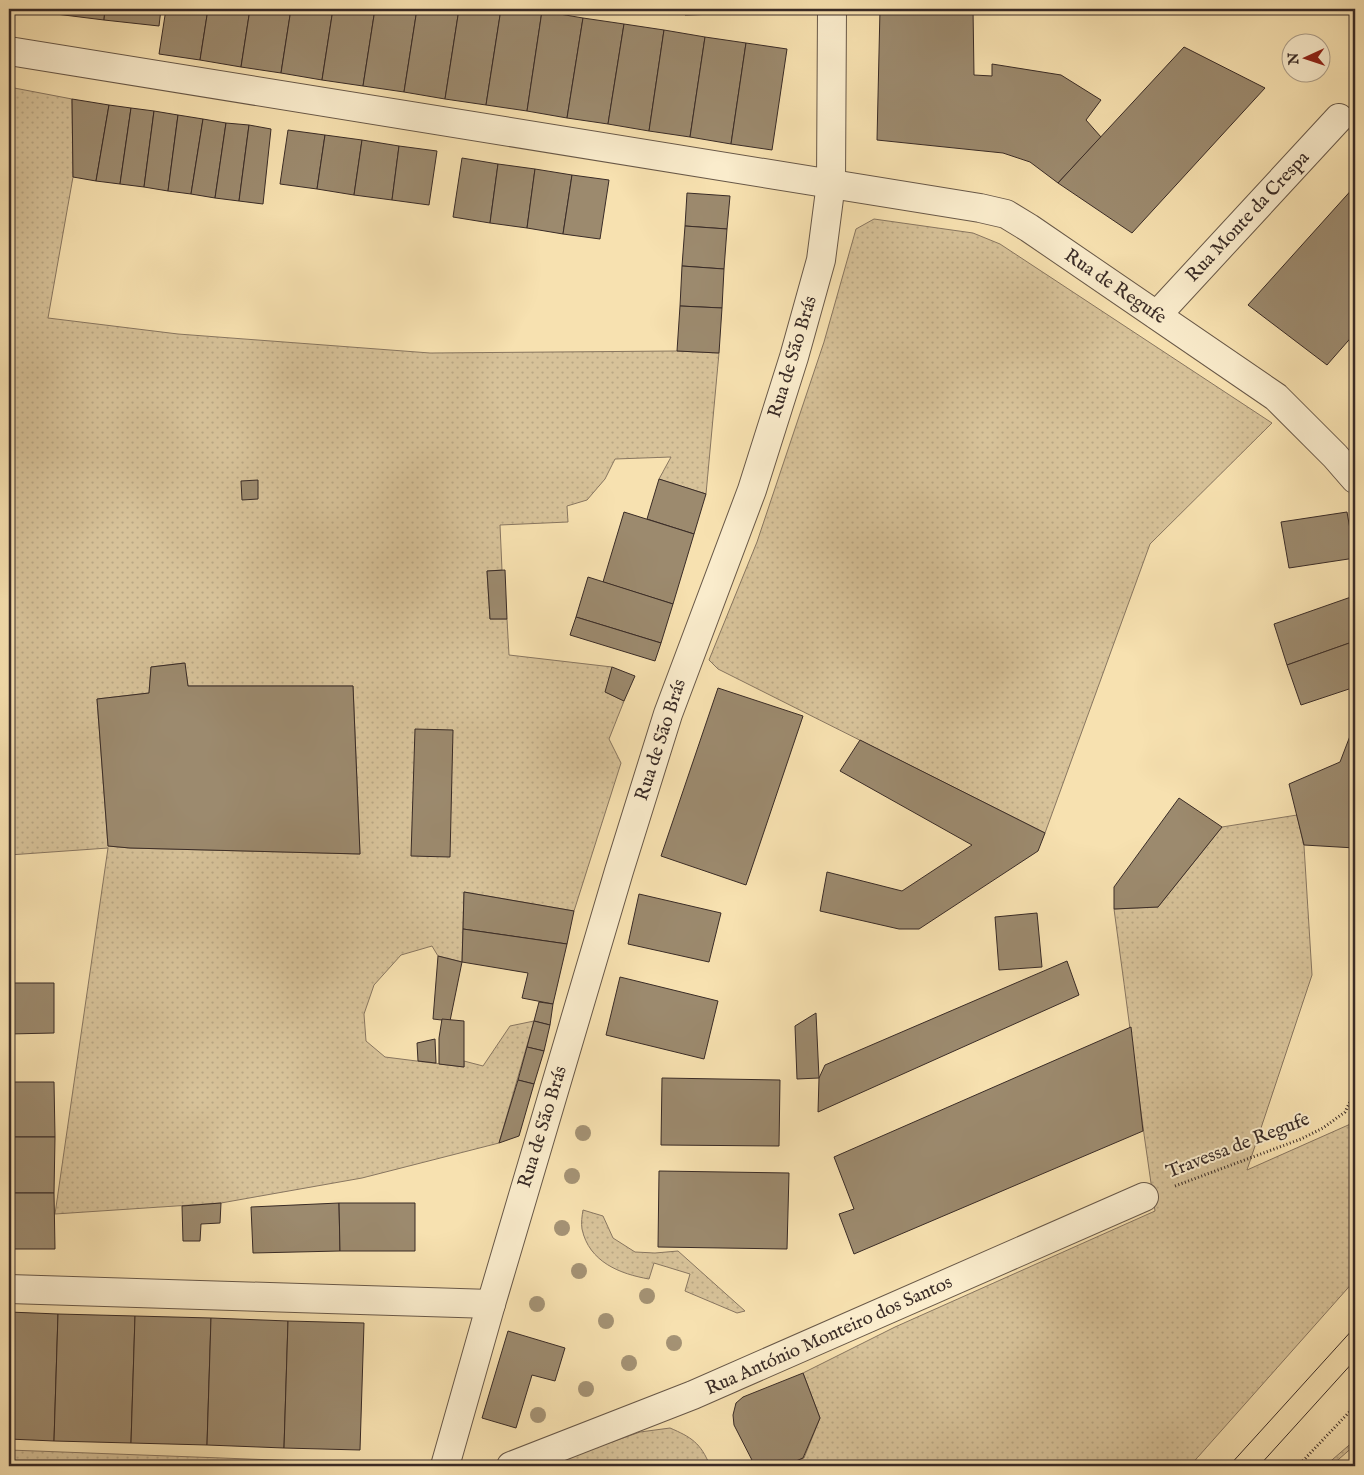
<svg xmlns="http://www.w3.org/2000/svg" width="1364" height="1475" font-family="'IM FELL English',serif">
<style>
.grass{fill:url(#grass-dots);stroke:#887660;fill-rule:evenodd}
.building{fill:#9c8a6e;stroke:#392b26}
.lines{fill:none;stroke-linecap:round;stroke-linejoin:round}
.minor-casing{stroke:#685848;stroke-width:30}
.path{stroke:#392b26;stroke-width:3;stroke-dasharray:1 2.5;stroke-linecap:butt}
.minor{stroke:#faeccc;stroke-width:28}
.tram{stroke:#392b26;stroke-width:1}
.tree{fill:#a49274}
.labels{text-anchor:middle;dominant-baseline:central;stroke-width:4;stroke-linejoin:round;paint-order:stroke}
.street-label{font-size:19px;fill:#392b26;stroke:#faeccc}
</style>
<defs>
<pattern id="grass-dots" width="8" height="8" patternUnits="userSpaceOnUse" patternTransform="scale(1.25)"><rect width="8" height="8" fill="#d7c299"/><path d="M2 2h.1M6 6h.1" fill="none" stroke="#b9a784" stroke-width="1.8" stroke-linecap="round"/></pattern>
</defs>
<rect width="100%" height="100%" fill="#f7e1b0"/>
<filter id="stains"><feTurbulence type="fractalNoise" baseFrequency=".004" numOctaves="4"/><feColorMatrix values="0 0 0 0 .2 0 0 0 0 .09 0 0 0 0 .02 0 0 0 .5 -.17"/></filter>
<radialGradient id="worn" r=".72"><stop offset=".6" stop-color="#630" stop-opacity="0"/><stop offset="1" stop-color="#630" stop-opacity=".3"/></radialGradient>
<g class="grass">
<path d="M 9,87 L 72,99 L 73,177 L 48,318 L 178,334 L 430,353 L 677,351 L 719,353 L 706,494 L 659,479 L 671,457 L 615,459 L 605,479 L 587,500 L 567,506 L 568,522 L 500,525 L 502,570 L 487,571 L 490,619 L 507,619 L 509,655 L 612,667 L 606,692 L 624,701 L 609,739 L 621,763 L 574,911 L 464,892 L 462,962 L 438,956 L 432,946 L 401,955 L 374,985 L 364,1014 L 366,1041 L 385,1057 L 464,1067 L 464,1061 L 483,1066 L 510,1026 L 534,1021 L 499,1143 L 362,1178 L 221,1203 L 55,1214 L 108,848 L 9,855 ZM 184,663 L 188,686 L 353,686 L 360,854 L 130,848 L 108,846 L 97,699 L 149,693 L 151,667 Z"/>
<path d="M 874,219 L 973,233 L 1000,244 L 1272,423 L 1150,544 L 1045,833 L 718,669 L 709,660 L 757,542 L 824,342 L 856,229 Z"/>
<path d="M 1297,815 L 1304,846 L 1312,975 L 1247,1170 L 1355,1122 L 1355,1280 L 1190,1466 L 784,1466 L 804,1458 L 820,1418 L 803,1373 L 895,1327 L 1155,1211 C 1140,1111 1128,1010 1114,909 L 1158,907 L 1222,827 Z"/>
<path d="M 583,1210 L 603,1216 L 613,1238 L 635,1252 L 655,1253 L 678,1251 L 745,1311 L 737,1313 L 685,1291 L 690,1274 L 654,1263 L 649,1279 C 620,1274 589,1262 582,1229 C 581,1223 582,1216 583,1210 Z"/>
<path d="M 670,1428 C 691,1437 701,1443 710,1466 L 524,1466 L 592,1449 L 640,1432 Z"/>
<path d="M 1355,1440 L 1355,1445 L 1331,1466 L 1325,1466 Z"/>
<path d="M 9,1450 L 354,1463 L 409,1462 L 409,1466 L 9,1466 Z"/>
</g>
<g class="building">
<path d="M 49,9 L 105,9 L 104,20 L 48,13 Z"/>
<path d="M 105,9 L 161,9 L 159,26 L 104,20 Z"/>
<path d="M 166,9 L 208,9 L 200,60 L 159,54 Z"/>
<path d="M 208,9 L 250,9 L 241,67 L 200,60 Z"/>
<path d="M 250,9 L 291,9 L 281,73 L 241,67 Z"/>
<path d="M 291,9 L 333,9 L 322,80 L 281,73 Z"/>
<path d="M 333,9 L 375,9 L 363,86 L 322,80 Z"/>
<path d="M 375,9 L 417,9 L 404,92 L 363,86 Z"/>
<path d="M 417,9 L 459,9 L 445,99 L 404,92 Z"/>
<path d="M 459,9 L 501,9 L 486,105 L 445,99 Z"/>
<path d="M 501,9 L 529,9 L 542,11 L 527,111 L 486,105 Z"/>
<path d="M 684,9 L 789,9 L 789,12 L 685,15 Z"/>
<path d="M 880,9 L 973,9 L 974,75 L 992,76 L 992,64 L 1061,75 L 1101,100 L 1086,120 L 1101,137 L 1058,183 L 1030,162 L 1003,153 L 877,140 Z"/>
<path d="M 542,11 L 583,18 L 567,118 L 527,111 Z"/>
<path d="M 583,18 L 624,24 L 608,124 L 567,118 Z"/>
<path d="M 624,24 L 664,30 L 649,131 L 608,124 Z"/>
<path d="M 664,30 L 705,37 L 690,137 L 649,131 Z"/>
<path d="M 705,37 L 746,43 L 731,144 L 690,137 Z"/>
<path d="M 746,43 L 787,49 L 772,150 L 731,144 Z"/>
<path d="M 1184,47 L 1265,88 L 1132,233 L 1058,183 Z"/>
<path d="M 72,99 L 109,105 L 96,181 L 73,177 Z"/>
<path d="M 109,105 L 131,108 L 120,184 L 96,181 Z"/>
<path d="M 131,108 L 154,111 L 144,187 L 120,184 Z"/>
<path d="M 154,111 L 178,115 L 168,191 L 144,187 Z"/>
<path d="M 178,115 L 203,119 L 191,194 L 168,191 Z"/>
<path d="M 203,119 L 226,123 L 215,198 L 191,194 Z"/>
<path d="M 226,123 L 249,125 L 239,201 L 215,198 Z"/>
<path d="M 249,125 L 271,129 L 263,204 L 239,201 Z"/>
<path d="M 288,130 L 325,135 L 317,189 L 280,184 Z"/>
<path d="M 325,135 L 362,140 L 354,195 L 317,189 Z"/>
<path d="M 362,140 L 399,146 L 392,200 L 354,195 Z"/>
<path d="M 399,146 L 437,151 L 429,205 L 392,200 Z"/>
<path d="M 462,158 L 498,164 L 490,223 L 453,217 Z"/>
<path d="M 498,164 L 535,169 L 527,228 L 490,223 Z"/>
<path d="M 535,169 L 572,175 L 563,234 L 527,228 Z"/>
<path d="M 572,175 L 609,180 L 600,239 L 563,234 Z"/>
<path d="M 1355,186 L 1355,333 L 1327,365 L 1248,305 Z"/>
<path d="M 687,193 L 730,196 L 727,229 L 685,226 Z"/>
<path d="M 685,226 L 727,229 L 724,269 L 682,266 Z"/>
<path d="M 682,266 L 724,269 L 722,308 L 680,306 Z"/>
<path d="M 680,306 L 722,308 L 719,353 L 677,351 Z"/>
<path d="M 659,479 L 706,494 L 694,534 L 647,519 Z"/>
<path d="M 258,480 L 258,499 L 242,500 L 241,481 Z"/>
<path d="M 624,512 L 694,534 L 673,604 L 603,582 Z"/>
<path d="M 1347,512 L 1355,558 L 1289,568 L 1281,522 Z"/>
<path d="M 505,570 L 507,619 L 490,619 L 487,571 Z"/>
<path d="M 588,577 L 673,604 L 661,643 L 576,617 Z"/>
<path d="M 1351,597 L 1355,610 L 1355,641 L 1287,665 L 1274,624 Z"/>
<path d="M 576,617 L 661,643 L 655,661 L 570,635 Z"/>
<path d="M 1355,641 L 1355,687 L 1301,705 L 1287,665 Z"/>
<path d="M 185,663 L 188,686 L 353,686 L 360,854 L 130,848 L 108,846 L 97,699 L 149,693 L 151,667 Z"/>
<path d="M 612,667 L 635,676 L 624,701 L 605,692 Z"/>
<path d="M 718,688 L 803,716 L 746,885 L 661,856 Z"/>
<path d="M 415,729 L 453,730 L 450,857 L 411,856 Z"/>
<path d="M 1350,736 L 1355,736 L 1355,848 L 1304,845 L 1289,784 L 1340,762 Z"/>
<path d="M 860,740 L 1045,833 L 1038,851 L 919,929 L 899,929 L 820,911 L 827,872 L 902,891 L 972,845 L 840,771 Z"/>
<path d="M 1179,798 L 1222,827 L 1158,907 L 1114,909 L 1114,887 Z"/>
<path d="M 464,892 L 574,911 L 567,944 L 463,929 Z"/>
<path d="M 639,894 L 721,913 L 709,962 L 628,944 Z"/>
<path d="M 1037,913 L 1042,967 L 999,970 L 995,917 Z"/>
<path d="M 463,929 L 567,944 L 553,1004 L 522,998 L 528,973 L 462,962 Z"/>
<path d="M 438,956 L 462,962 L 450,1021 L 433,1019 Z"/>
<path d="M 1067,961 L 1079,995 L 818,1112 L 819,1078 L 825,1065 Z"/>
<path d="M 620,977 L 718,1001 L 704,1059 L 606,1035 Z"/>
<path d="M 9,983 L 54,983 L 54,1033 L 9,1034 Z"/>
<path d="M 539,1002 L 553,1004 L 550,1025 L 534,1021 Z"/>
<path d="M 816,1013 L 819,1078 L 797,1079 L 795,1026 Z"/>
<path d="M 442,1019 L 464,1021 L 464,1067 L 439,1064 L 439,1038 Z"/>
<path d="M 534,1021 L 550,1025 L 544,1051 L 527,1047 Z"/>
<path d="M 1131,1027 L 1143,1131 L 854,1254 L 839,1214 L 854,1209 L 834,1157 Z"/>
<path d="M 435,1039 L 436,1063 L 418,1061 L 417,1043 Z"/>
<path d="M 527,1047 L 544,1051 L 534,1084 L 518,1080 Z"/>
<path d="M 662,1078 L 780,1080 L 779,1146 L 661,1145 Z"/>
<path d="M 518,1080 L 534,1084 L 519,1136 L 499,1143 Z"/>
<path d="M 9,1082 L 54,1082 L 55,1137 L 9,1137 Z"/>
<path d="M 9,1137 L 55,1137 L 54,1193 L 9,1193 Z"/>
<path d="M 659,1171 L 789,1173 L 787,1249 L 658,1247 Z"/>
<path d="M 9,1193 L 54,1193 L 55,1249 L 9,1249 Z"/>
<path d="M 221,1203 L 220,1223 L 201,1224 L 200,1241 L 183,1241 L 182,1206 Z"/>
<path d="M 339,1203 L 340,1251 L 253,1253 L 251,1207 Z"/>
<path d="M 339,1203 L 415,1203 L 415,1251 L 340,1251 Z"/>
<path d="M 9,1312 L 58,1314 L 54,1441 L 9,1439 Z"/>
<path d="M 58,1314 L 135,1316 L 131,1443 L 54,1441 Z"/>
<path d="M 135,1316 L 211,1318 L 207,1445 L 131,1443 Z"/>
<path d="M 211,1318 L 288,1321 L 284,1448 L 207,1445 Z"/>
<path d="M 288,1321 L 364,1323 L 360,1450 L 284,1448 Z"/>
<path d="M 508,1331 L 565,1348 L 555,1381 L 532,1375 L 516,1428 L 482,1418 Z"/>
<path d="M 803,1373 L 820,1418 L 803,1458 L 784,1466 L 755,1466 L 734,1425 L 733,1415 L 736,1403 L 743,1397 Z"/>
</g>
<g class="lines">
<g class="minor-casing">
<g id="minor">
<path d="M 9,51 L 980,208 L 1006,214 L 1029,228 L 1276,397 L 1335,456 L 1355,479"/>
<path d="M 1157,315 L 1339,118"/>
<path d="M 9,1289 L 491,1304"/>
<path d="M 445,1466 L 491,1304 L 619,871 L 668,714 L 752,490 L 794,357 L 821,260 L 831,183 L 832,9"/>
<path d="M 511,1466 L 693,1395 L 1144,1197"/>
</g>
</g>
<g class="path">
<path d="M 1175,1186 L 1301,1139 L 1323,1128 L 1345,1112 L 1355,1092"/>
<path d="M 1298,1466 L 1355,1406"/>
</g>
<use href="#minor" class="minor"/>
<g class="tram">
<path d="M 1229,1466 L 1355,1327"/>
<path d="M 1259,1466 L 1355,1360"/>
</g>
</g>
<g class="tree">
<circle cx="583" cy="1133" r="8"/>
<circle cx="572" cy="1176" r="8"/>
<circle cx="562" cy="1228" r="8"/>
<circle cx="579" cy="1271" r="8"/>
<circle cx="647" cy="1296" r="8"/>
<circle cx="537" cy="1304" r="8"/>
<circle cx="606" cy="1321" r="8"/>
<circle cx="674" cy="1343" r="8"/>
<circle cx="629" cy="1363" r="8"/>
<circle cx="586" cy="1389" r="8"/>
<circle cx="538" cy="1415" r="8"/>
</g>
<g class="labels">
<g class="street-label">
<text transform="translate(1248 217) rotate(-47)">Rua Monte da Crespa</text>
<text transform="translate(1115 287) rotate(34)">Rua de Regufe</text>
<text transform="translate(793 357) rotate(-73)">Rua de São Brás</text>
<text transform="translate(661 740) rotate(-72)">Rua de São Brás</text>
<text transform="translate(543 1127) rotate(-73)">Rua de São Brás</text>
<text transform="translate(1238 1146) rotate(-21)">Travessa de Regufe</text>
<text transform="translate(829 1336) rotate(-24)">Rua António Monteiro dos Santos</text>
</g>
</g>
<rect width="1364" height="1475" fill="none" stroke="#f7e1b0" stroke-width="30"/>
<rect x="10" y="10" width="1344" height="1455" fill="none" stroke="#392b26" stroke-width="2.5"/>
<rect x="15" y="15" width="1334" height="1445" fill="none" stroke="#392b26"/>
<g transform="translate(1306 58) rotate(267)"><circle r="24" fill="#faeccc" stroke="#ad9f8a"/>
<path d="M0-4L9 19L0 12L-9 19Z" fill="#8f2418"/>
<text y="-8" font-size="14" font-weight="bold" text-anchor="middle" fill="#392b26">N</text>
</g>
<rect width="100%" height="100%" filter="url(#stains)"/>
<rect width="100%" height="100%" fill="url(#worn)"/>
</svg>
